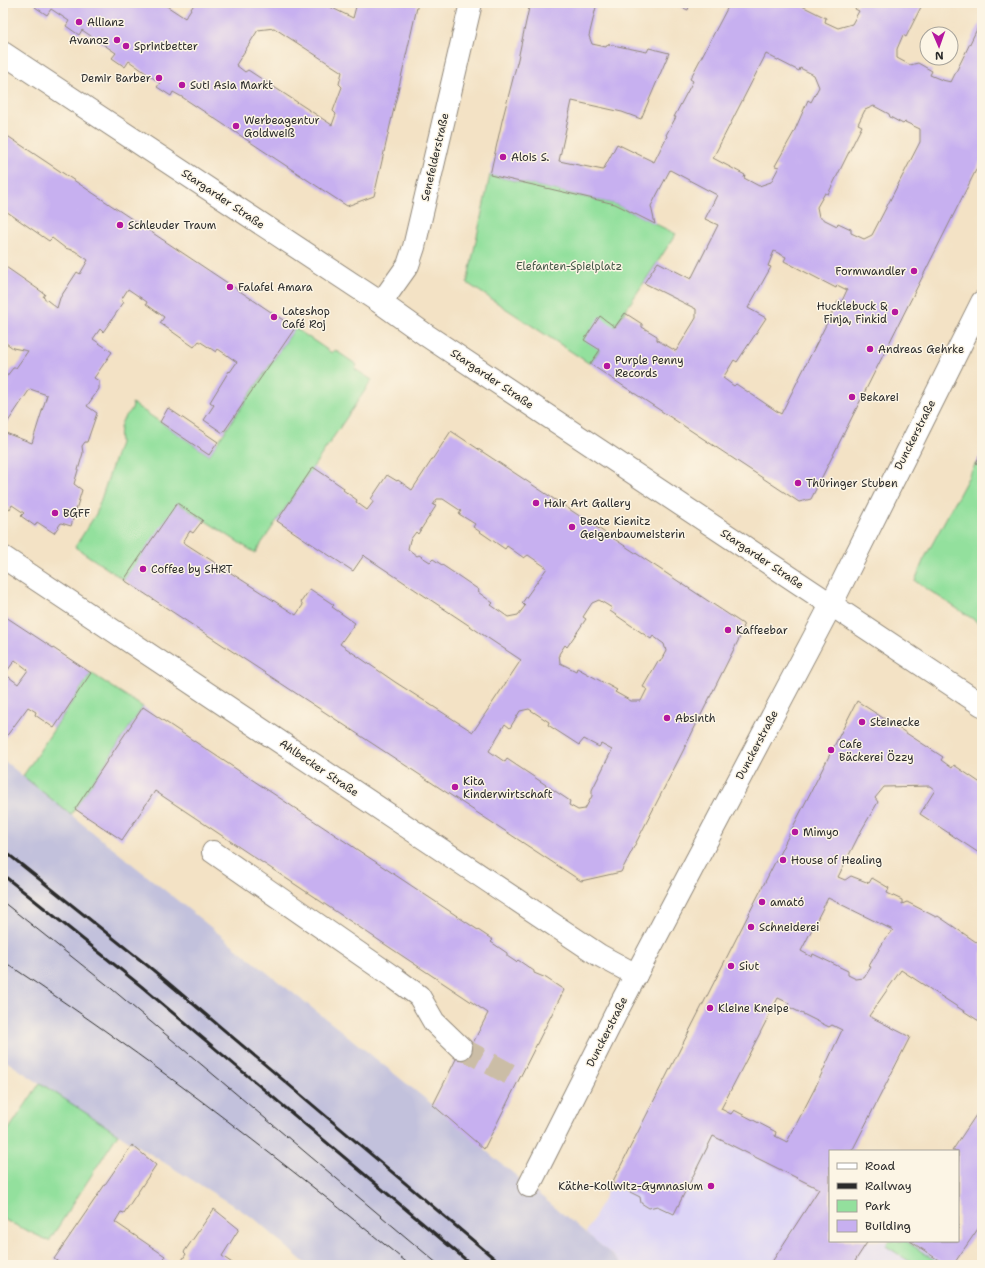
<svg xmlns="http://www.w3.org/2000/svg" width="985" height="1268" font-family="'Shantell Sans',sans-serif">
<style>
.built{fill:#ddd5f6}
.industrial{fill:#c2c1dc}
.green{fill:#93e09d;stroke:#5f8664}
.building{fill:#c7b0f0;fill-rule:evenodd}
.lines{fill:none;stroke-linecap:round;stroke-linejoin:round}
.minor-tunnel{stroke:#cbbda6;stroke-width:22;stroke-dasharray:22 11;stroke-linecap:butt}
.minor-casing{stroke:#8f8678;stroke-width:24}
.minor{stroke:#fff;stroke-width:22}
.tram{stroke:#2b2b2b;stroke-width:1}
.rail{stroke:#2b2b2b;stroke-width:3}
.poi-dot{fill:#b5179e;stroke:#fcf5e5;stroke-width:1.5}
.labels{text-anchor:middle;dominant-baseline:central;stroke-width:3;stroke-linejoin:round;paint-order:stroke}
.poi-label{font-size:11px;fill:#2b2b2b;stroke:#fcf5e5;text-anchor:start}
.street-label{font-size:11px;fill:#2b2b2b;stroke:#fcf5e5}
.park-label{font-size:11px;fill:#455848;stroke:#fcf5e5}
</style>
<rect width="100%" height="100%" fill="#fcf5e5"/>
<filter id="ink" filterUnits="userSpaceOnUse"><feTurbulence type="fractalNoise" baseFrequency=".025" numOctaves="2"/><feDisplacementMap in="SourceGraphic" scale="8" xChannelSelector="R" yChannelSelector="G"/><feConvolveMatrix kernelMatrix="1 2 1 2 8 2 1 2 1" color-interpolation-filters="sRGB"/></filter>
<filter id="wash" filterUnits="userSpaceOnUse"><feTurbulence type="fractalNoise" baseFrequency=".012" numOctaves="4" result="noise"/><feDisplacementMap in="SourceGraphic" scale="16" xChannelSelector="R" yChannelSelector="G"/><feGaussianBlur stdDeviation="0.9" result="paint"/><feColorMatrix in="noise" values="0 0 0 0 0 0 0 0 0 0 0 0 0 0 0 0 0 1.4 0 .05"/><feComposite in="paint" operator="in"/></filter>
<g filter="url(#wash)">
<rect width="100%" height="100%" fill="#f3e2c5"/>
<path class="built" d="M 651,1105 L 830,1195 L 830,1241 L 910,1241 L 946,1265 L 624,1265 L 586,1233 Z"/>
<path class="industrial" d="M 3,760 L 270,975 L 344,1033 L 433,1105 L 492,1156 L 586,1233 L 624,1265 L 307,1265 L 255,1219 L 78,1109 L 3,1059 Z"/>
<g class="green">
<path d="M 490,175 L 615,204 L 676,234 L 590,364 L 467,283 Z"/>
<path d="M 295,328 L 332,353 L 335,350 L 357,365 L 355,369 L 372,380 L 255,553 L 178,503 L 124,580 L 75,547 L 96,514 L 120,443 C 119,434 119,424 125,417 C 129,412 130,413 133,406 L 132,403 L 209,455 Z"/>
<path d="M 976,463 L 982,466 L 982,625 L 915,581 L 923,561 Z"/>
<path d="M 91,673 L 143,707 L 71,815 L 23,776 Z"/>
<path d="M 40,1083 L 118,1134 L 49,1241 L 3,1219 L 3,1138 Z"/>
<path d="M 889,1241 L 906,1241 L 942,1265 L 915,1265 L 886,1246 Z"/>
</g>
<g id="blocks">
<g class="building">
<path d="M 37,3 L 162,3 L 185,18 L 195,3 L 327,3 L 328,6 L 353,18 L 357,3 L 418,3 L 374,196 L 347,206 L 182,97 L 173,92 L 171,96 L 157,87 L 160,83 L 129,61 L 125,67 L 112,58 L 116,53 L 82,30 L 79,35 L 66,26 L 69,21 L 51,9 L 47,15 L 35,7 ZM 274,28 L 342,72 L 339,84 L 342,87 L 333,111 L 336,114 L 332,125 L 248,70 L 245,72 L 236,65 L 258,30 Z"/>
<path d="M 530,3 L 597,3 L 589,36 L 592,44 L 606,47 L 608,44 L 647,52 L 649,48 L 669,53 L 641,119 L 622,112 L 572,101 L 559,161 L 603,170 L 617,144 L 654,162 L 667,136 L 666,135 L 676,117 L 674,117 L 693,81 L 690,79 L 730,3 L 796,3 L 826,18 L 825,22 L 838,28 L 852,24 L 859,11 L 855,9 L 858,3 L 923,3 L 906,37 L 903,35 L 897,49 L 897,58 L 910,65 L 918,63 L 932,71 L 930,75 L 942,80 L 951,82 L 982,19 L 982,158 L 811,499 L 799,502 L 590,364 L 600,350 L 584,340 L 600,316 L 615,327 L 625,313 L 642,324 L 642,327 L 657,336 L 657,340 L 676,351 L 696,318 L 696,309 L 644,283 L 658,262 L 691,279 L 718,225 L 705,219 L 717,195 L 670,170 L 651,206 L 655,224 L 615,204 L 490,175 L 502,121 L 518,59 ZM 766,54 L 799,71 L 800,68 L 814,75 L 819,87 L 811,102 L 808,100 L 794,132 L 775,166 L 779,167 L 771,182 L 759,186 L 744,178 L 745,175 L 713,158 ZM 874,106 L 889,114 L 890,117 L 903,124 L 905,122 L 920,129 L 920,142 L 872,235 L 864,239 L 851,233 L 851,229 L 838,223 L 837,226 L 819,217 L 817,207 L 825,193 L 828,194 L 862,126 L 858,124 L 865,110 ZM 774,251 L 786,257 L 784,261 L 836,288 L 837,285 L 847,290 L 841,303 L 838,301 L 781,414 L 736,384 L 734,386 L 723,378 L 734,360 L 737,362 L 766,318 L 748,308 L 771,267 L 768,266 Z"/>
<path d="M 671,3 L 690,3 L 688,10 Z"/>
<path d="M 3,133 L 295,328 L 223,433 L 204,420 L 214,405 L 210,402 L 229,371 L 230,372 L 237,362 L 218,349 L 216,352 L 199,341 L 194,347 L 160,323 L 164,317 L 146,304 L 147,302 L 128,289 L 121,300 L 124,302 L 103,332 L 100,329 L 93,339 L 112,352 L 94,378 L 99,381 L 99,389 L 87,406 L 97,413 L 87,442 L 85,442 L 82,446 L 83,453 L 74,484 L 82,490 L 71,526 L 61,523 L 54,533 L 37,522 L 35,526 L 21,516 L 24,513 L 12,505 L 10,509 L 3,504 L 3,432 L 32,443 L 47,395 L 30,389 L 3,429 L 3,381 L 13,368 L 16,368 L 28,351 L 13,348 L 3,341 L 3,265 L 45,294 L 43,297 L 57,308 L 60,298 L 77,272 L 80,274 L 88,260 L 75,251 L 65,248 L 52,238 L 49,241 L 3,209 Z"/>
<path d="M 168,408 L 218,442 L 209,455 L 160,422 Z"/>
<path d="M 451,431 L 743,624 L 744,629 L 679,759 L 621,872 L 581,881 L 124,580 L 177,503 L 203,520 L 193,533 L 190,531 L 183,542 L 296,615 L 303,605 L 301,602 L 310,589 L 334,605 L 332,607 L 355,623 L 340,644 L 395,682 L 473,732 L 521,660 L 366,557 L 364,555 L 353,571 L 277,521 L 313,467 L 344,488 L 343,490 L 357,500 L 356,502 L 367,510 L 374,501 L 371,499 L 387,475 L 397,481 L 398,480 L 412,490 ZM 437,499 L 443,499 L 461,511 L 459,514 L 475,524 L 473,527 L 505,549 L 507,546 L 524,558 L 528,555 L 547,568 L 522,603 L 525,606 L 518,615 L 508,617 L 491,605 L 493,603 L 478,592 L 479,590 L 463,579 L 433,559 L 430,562 L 419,555 L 417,556 L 408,549 L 410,540 L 416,532 L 418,534 L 436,506 L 433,505 ZM 599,600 L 612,608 L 610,611 L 651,639 L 653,636 L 664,644 L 666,651 L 660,662 L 658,661 L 643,687 L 647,689 L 641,701 L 631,701 L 615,692 L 617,690 L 577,668 L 576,671 L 560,663 L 559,654 L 565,645 L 567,647 L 586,619 L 583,617 L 592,603 ZM 529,709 L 549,722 L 548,725 L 579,745 L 584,739 L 599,747 L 601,744 L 612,750 L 592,790 L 592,796 L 585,809 L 578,810 L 569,805 L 570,801 L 507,759 L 505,762 L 489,751 L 505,724 L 510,728 L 520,711 Z"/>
<path d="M 982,451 L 982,466 L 976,463 Z"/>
<path d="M 3,615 L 91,673 L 54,728 L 35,715 L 36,712 L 28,707 L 3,741 ZM 15,660 L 28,670 L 18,684 L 5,674 Z"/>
<path d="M 857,701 L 943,757 L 941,760 L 952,768 L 954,765 L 982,784 L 982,855 L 920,814 L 935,790 L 930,786 L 884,787 L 875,798 L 878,802 L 861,831 L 838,877 L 845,880 L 851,876 L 869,883 L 872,878 L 889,888 L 887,893 L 902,900 L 902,904 L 907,902 L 936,917 L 938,916 L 982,946 L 982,1023 L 901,970 L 869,1016 L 910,1037 L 852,1151 L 830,1151 L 830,1241 L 868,1241 L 855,1261 L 861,1265 L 770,1265 L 819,1189 L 713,1136 L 674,1214 L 657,1206 L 649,1208 L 641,1203 L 640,1197 L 612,1183 ZM 828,898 L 893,930 L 884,941 L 869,966 L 871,967 L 864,978 L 856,979 L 848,975 L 848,971 L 813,954 L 812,957 L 801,951 ZM 778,998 L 789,1003 L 787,1006 L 829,1027 L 832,1025 L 842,1030 L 815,1088 L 787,1142 L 775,1136 L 776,1132 L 734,1110 L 731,1114 L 721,1109 Z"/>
<path d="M 143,707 L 493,940 L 491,942 L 507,953 L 507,956 L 516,962 L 518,960 L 534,971 L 534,973 L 546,978 L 564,990 L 484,1149 L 433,1105 L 466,1039 L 473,1043 L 488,1013 L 155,791 L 122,840 L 75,809 Z"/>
<path d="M 982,1106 L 982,1223 L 953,1265 L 946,1265 L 910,1241 L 958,1241 L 958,1151 L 952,1151 Z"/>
<path d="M 132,1145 L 156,1165 L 124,1213 L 121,1212 L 115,1222 L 165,1256 L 164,1258 L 175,1265 L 63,1265 L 54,1259 Z"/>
<path d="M 214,1209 L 239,1229 L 222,1256 L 235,1265 L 179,1265 L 186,1254 L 184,1252 Z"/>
</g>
</g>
</g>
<g filter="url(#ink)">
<use href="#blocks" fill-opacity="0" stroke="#8f8678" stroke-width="1"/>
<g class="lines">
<path class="minor-tunnel" d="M 461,1048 L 519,1079"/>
<g class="minor-casing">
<g id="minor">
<path d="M 3,53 L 381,303 L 426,335 L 982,705"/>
<path d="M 381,303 L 408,265 L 414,247 L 471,3"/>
<path d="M 3,557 L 599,955 L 636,975"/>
<path d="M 213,852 L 396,979 L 419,996 L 434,1022 L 461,1048"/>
<path d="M 529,1186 L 618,1009 L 831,605 L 982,302"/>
</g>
</g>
<use href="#minor" class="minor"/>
<g class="tram">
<path d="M 3,902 L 106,984 L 439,1265"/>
<path d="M 3,961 C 94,1021 182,1085 268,1152 C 316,1189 363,1227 410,1265"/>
</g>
<g class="rail">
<path d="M 3,850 L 153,970 L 502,1265"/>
<path d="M 3,875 L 141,986 L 472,1265"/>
</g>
</g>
</g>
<g class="poi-dot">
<circle cx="79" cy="22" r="4"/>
<circle cx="117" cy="40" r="4"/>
<circle cx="126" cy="46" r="4"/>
<circle cx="159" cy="78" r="4"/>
<circle cx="182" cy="85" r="4"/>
<circle cx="236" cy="126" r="4"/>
<circle cx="503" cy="157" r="4"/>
<circle cx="120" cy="225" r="4"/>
<circle cx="914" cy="271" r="4"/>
<circle cx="230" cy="287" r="4"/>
<circle cx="895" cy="312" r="4"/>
<circle cx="274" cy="317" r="4"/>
<circle cx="870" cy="349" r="4"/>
<circle cx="607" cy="366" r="4"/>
<circle cx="852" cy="397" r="4"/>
<circle cx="798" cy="483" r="4"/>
<circle cx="536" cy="503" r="4"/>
<circle cx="55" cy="513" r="4"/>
<circle cx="572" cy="527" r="4"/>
<circle cx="143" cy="569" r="4"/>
<circle cx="728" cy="630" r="4"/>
<circle cx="667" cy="718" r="4"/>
<circle cx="862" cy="722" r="4"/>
<circle cx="831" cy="750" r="4"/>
<circle cx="455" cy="787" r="4"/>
<circle cx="795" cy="832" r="4"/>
<circle cx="783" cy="860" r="4"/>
<circle cx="762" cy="902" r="4"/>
<circle cx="751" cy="927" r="4"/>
<circle cx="731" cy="966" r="4"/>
<circle cx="710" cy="1008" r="4"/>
<circle cx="711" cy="1186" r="4"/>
</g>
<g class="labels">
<g class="poi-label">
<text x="87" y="22">Allianz</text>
<text x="109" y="40" text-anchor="end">Avanoz</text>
<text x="134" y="46">Sprintbetter</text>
<text x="151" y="78" text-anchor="end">Demir Barber</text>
<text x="190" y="85">Suti Asia Markt</text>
<text x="244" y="120">Werbeagentur<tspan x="244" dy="13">Goldweiß</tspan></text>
<text x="511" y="157">Alois S.</text>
<text x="128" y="225">Schleuder Traum</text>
<text x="906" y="271" text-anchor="end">Formwandler</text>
<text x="238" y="287">Falafel Amara</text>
<text x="887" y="306" text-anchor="end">Hucklebuck &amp;<tspan x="887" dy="13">Finja, Finkid</tspan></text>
<text x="282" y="311">Lateshop<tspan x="282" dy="13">Café Roj</tspan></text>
<text x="878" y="349">Andreas Gehrke</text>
<text x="615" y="360">Purple Penny<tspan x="615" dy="13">Records</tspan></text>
<text x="860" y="397">Bekarei</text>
<text x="806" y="483">Thüringer Stuben</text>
<text x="544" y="503">Hair Art Gallery</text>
<text x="63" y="513">BGFF</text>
<text x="580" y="521">Beate Kienitz<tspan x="580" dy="13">Geigenbaumeisterin</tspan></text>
<text x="151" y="569">Coffee by SHRT</text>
<text x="736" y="630">Kaffeebar</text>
<text x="675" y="718">Absinth</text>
<text x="870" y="722">Steinecke</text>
<text x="839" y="744">Cafe<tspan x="839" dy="13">Bäckerei Özzy</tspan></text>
<text x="463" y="781">Kita<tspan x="463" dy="13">Kinderwirtschaft</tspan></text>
<text x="803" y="832">Mimyo</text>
<text x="791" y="860">House of Healing</text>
<text x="770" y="902">amató</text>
<text x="759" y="927">Schneiderei</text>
<text x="739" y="966">Siut</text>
<text x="718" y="1008">Kleine Kneipe</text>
<text x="703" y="1186" text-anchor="end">Käthe-Kollwitz-Gymnasium</text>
</g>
<g class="street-label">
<text transform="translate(435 157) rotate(-77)">Senefelderstraße</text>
<text transform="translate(223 199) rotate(34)">Stargarder Straße</text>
<text transform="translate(492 379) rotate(34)">Stargarder Straße</text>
<text transform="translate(915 435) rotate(-63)">Dunckerstraße</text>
<text transform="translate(762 559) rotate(34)">Stargarder Straße</text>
<text transform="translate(757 745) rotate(-62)">Dunckerstraße</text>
<text transform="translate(319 768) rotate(34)">Ahlbecker Straße</text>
<text transform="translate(607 1032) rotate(-63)">Dunckerstraße</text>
</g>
<g class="park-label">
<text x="569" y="266">Elefanten-Spielplatz</text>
</g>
</g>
<rect width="985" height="1268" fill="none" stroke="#fcf5e5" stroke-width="16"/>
<rect x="829" y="1150" width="130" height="92" fill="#fcf5e5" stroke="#a8a49b"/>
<rect x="837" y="1163" width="20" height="6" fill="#ffffff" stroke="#a8a49b"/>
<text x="865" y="1170" font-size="12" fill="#2b2b2b">Road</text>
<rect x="837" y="1183" width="20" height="6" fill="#2b2b2b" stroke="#a8a49b"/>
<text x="865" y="1190" font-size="12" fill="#2b2b2b">Railway</text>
<rect x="837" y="1200" width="20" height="12" fill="#93e09d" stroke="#a8a49b"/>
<text x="865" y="1210" font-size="12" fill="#2b2b2b">Park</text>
<rect x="837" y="1220" width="20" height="12" fill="#c7b0f0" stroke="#a8a49b"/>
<text x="865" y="1230" font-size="12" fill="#2b2b2b">Building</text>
<g transform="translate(939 46) rotate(178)"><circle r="19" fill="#fcf5e5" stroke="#a8a49b"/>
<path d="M0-3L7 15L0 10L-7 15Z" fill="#b5179e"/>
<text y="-6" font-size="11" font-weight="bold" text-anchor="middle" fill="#2b2b2b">N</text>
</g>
</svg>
